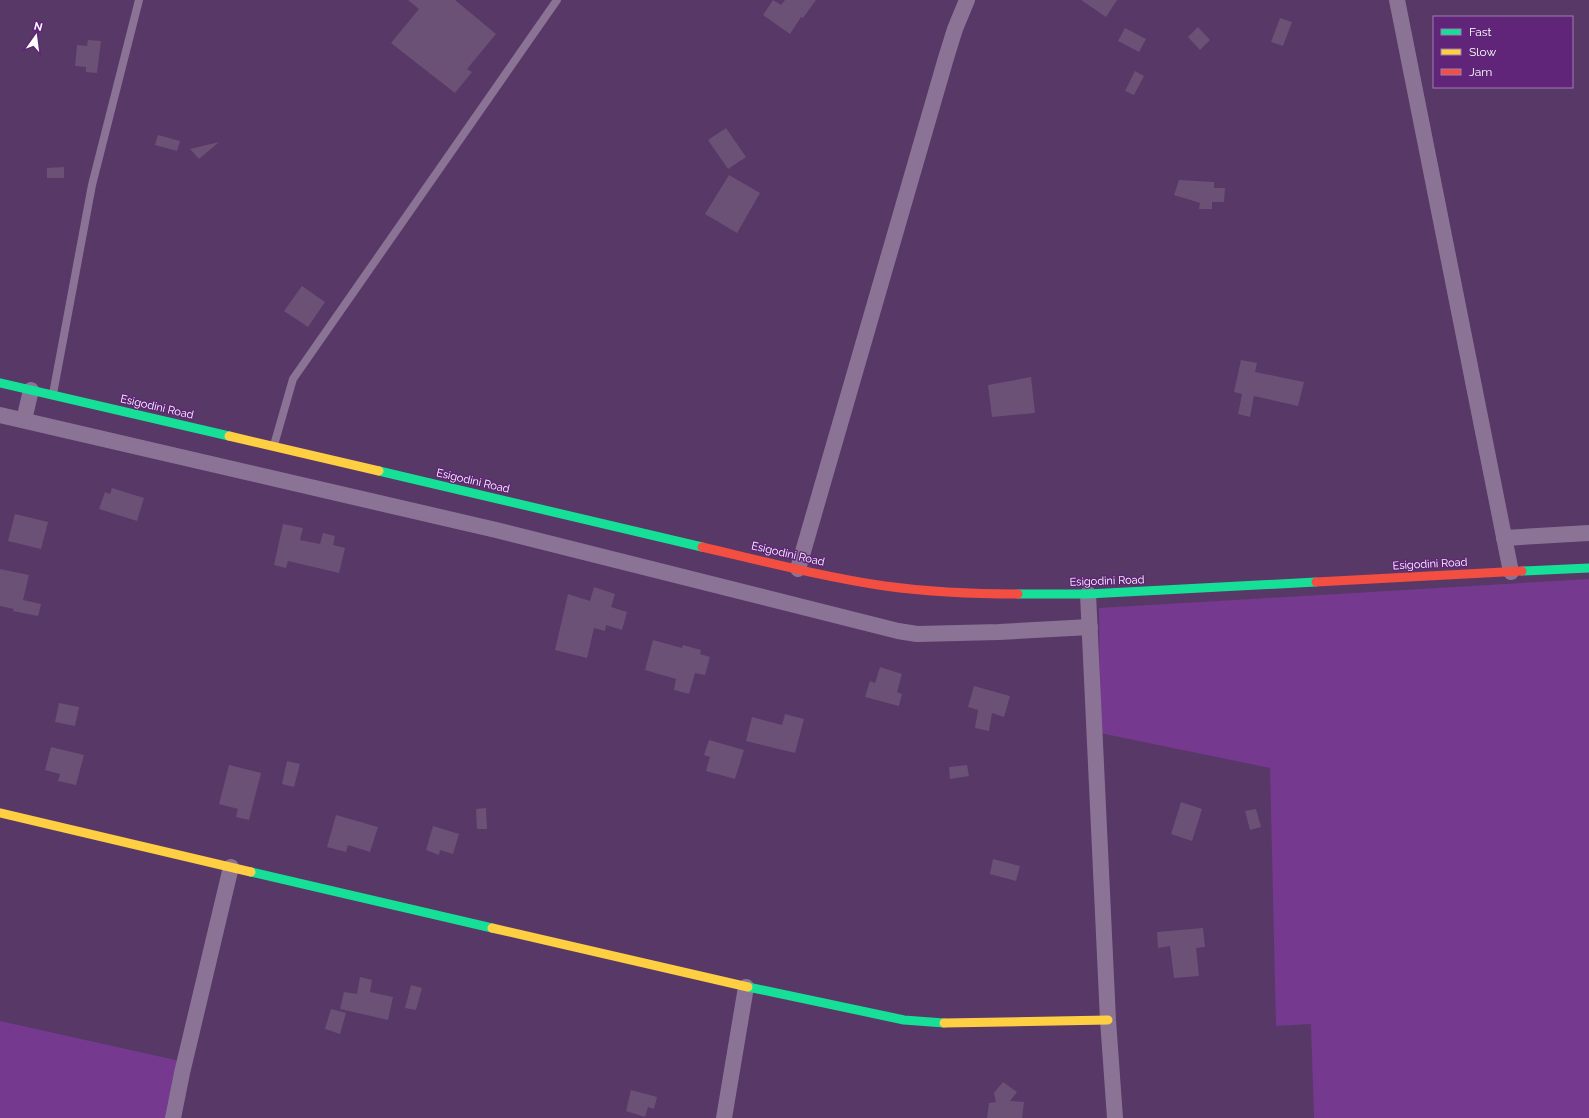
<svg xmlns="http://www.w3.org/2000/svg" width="1589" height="1118" font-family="Raleway,sans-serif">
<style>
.green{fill:#753990}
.building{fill:#6b5176}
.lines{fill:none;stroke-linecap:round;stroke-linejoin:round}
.lane{stroke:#8b7395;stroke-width:8}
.street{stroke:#8b7395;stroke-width:16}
.fast{stroke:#16e098;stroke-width:9}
.slow{stroke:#ffcf43;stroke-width:9}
.jam{stroke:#f24e42;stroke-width:9}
.labels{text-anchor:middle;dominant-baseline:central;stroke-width:3;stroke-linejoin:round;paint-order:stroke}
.street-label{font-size:11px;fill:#fff;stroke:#602579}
</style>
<rect width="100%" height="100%" fill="#583866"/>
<g class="green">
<path d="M 1589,579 L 1589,1118 L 1314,1118 L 1311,1024 L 1276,1026 L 1270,768 L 1100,733 L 1099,608 Z"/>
<path d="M 0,1021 L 180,1061 L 168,1118 L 0,1118 Z"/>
</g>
<g class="building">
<path d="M 408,0 L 455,0 L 496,34 L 467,69 L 472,72 L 455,93 L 391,43 L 419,9 Z"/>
<path d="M 773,0 L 781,5 L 785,0 L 816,0 L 803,18 L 801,17 L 790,34 L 763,15 Z"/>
<path d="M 1081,0 L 1117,0 L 1106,17 Z"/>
<path d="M 1280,18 L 1292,22 L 1283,46 L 1271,42 Z"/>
<path d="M 1198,27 L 1210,40 L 1200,50 L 1188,37 Z"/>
<path d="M 1125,28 L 1146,39 L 1139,52 L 1118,41 Z"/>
<path d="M 88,40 L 101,41 L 97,73 L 86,72 L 86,67 L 75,66 L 77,45 L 87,46 Z"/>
<path d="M 1135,71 L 1144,76 L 1134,95 L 1125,91 Z"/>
<path d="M 726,128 L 746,157 L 728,169 L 708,140 Z"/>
<path d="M 158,135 L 180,141 L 177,151 L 155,145 Z"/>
<path d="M 219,142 L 199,159 L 190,149 Z"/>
<path d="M 64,167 L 64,178 L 47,178 L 47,168 Z"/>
<path d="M 729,175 L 760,193 L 737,233 L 705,214 Z"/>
<path d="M 1179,180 L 1214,182 L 1214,188 L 1225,188 L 1224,202 L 1212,202 L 1212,209 L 1199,209 L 1200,203 L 1174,195 Z"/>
<path d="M 302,286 L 325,302 L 308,327 L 284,311 Z"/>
<path d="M 1241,360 L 1257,363 L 1255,372 L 1304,382 L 1298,406 L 1254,396 L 1250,417 L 1238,414 L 1242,394 L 1234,392 Z"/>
<path d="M 1031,377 L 1035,413 L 992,417 L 988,385 Z"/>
<path d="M 112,488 L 144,498 L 137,521 L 99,509 L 105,492 L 110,494 Z"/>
<path d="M 15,514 L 48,522 L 41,549 L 8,541 Z"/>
<path d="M 283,524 L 303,528 L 300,540 L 320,544 L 323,533 L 335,536 L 333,545 L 345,548 L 339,573 L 288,561 L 286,568 L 274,565 Z"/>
<path d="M 0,569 L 29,575 L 23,600 L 41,604 L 38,616 L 13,611 L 14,609 L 0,606 Z"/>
<path d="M 594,587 L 615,594 L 611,607 L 627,612 L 622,630 L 606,625 L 605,631 L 594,628 L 587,658 L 555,650 L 568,594 L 590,601 Z"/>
<path d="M 653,640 L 682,648 L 683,645 L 701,650 L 700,654 L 710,657 L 705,675 L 695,673 L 689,694 L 674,690 L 676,679 L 645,670 Z"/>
<path d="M 880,667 L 902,674 L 897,692 L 902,694 L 899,706 L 865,697 L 870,681 L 875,683 Z"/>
<path d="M 974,686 L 1010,696 L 1004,717 L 992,713 L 989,731 L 975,728 L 978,710 L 968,707 Z"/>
<path d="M 59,703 L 79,707 L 75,726 L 55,722 Z"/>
<path d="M 785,714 L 804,719 L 795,753 L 746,741 L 752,717 L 782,725 Z"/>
<path d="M 709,740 L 744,750 L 735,779 L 706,771 L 710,757 L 704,755 Z"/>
<path d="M 51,747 L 84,755 L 76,785 L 58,781 L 60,774 L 45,770 Z"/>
<path d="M 287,761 L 300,764 L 294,787 L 282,784 Z"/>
<path d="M 229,765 L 261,773 L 249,820 L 236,817 L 238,809 L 219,804 Z"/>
<path d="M 967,765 L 969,776 L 950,779 L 949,767 Z"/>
<path d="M 1181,802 L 1202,809 L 1192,841 L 1171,834 Z"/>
<path d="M 486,808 L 487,829 L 477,829 L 476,809 Z"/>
<path d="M 1256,809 L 1261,827 L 1250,830 L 1245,811 Z"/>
<path d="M 336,815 L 378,827 L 370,852 L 348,845 L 346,852 L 327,847 Z"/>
<path d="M 433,826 L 459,834 L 453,854 L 440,850 L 439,855 L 426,850 Z"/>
<path d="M 993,859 L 1020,866 L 1016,881 L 990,874 Z"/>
<path d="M 1203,928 L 1205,947 L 1196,948 L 1199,976 L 1174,978 L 1170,946 L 1158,948 L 1157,932 Z"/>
<path d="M 360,977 L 372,980 L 370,992 L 393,997 L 388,1020 L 340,1009 L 344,992 L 357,994 Z"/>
<path d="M 411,985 L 422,988 L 416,1010 L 405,1008 Z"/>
<path d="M 331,1009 L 346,1013 L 340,1034 L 325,1029 Z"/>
<path d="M 1003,1082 L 1017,1092 L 1010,1101 L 1024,1102 L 1022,1118 L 987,1118 L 989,1103 L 996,1102 L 994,1093 Z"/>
<path d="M 631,1090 L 657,1097 L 654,1109 L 648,1107 L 645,1117 L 626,1111 Z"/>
</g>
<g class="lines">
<g class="lane">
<path d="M 53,394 L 92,185 L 139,0"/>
<path d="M 274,445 L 293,379 L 557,0"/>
</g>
<g class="street">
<path d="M 1397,0 L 1511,572"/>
<path d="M 0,415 L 496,530 L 898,631 L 917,634 L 999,632 L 1090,627"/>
<path d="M 24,420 L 31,390"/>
<path d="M 1504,538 L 1589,533"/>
<path d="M 798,569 L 946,58 L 955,29 L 967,0"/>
<path d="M 1088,594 L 1108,1020 L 1115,1118"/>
<path d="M 173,1118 L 182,1073 L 231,867"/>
<path d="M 724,1118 L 746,987"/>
</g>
<g class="fast">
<path d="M 0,383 L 229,436"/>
<path d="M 379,471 L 702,547"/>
<path d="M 1522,571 L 1589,568"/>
<path d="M 1018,594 L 1088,594 L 1316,582"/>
<path d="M 251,872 L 492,928"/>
<path d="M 748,987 L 904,1020 L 944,1023"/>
</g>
<g class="slow">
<path d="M 229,436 L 379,471"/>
<path d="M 0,813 L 251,872"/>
<path d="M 492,928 L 748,987"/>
<path d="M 944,1023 L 1108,1020"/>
</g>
<g class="jam">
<path d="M 702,547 C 762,561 824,577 885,586 C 929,592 975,594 1018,594"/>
<path d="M 1316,582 L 1522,571"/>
</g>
</g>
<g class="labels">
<g class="street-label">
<text transform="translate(157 407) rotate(13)">Esigodini Road</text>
<text transform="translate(473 481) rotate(13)">Esigodini Road</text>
<text transform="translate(788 554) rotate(13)">Esigodini Road</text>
<text transform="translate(1430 564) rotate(-3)">Esigodini Road</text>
<text transform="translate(1107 581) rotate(-2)">Esigodini Road</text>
</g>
</g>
<rect x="1433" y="16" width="140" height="72" fill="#602579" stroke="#a07caf"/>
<rect x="1441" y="29" width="20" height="6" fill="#16e098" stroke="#a07caf"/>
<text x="1469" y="36" font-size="12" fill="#ffffff">Fast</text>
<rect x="1441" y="49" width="20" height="6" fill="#ffcf43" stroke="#a07caf"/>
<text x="1469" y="56" font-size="12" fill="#ffffff">Slow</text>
<rect x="1441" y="69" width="20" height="6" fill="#f24e42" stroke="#a07caf"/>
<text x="1469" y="76" font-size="12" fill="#ffffff">Jam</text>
<g transform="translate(36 36) rotate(14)" stroke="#602579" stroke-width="3" paint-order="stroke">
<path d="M0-3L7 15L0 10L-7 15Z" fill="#ffffff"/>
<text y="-6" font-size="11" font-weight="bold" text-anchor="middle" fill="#ffffff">N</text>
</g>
</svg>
